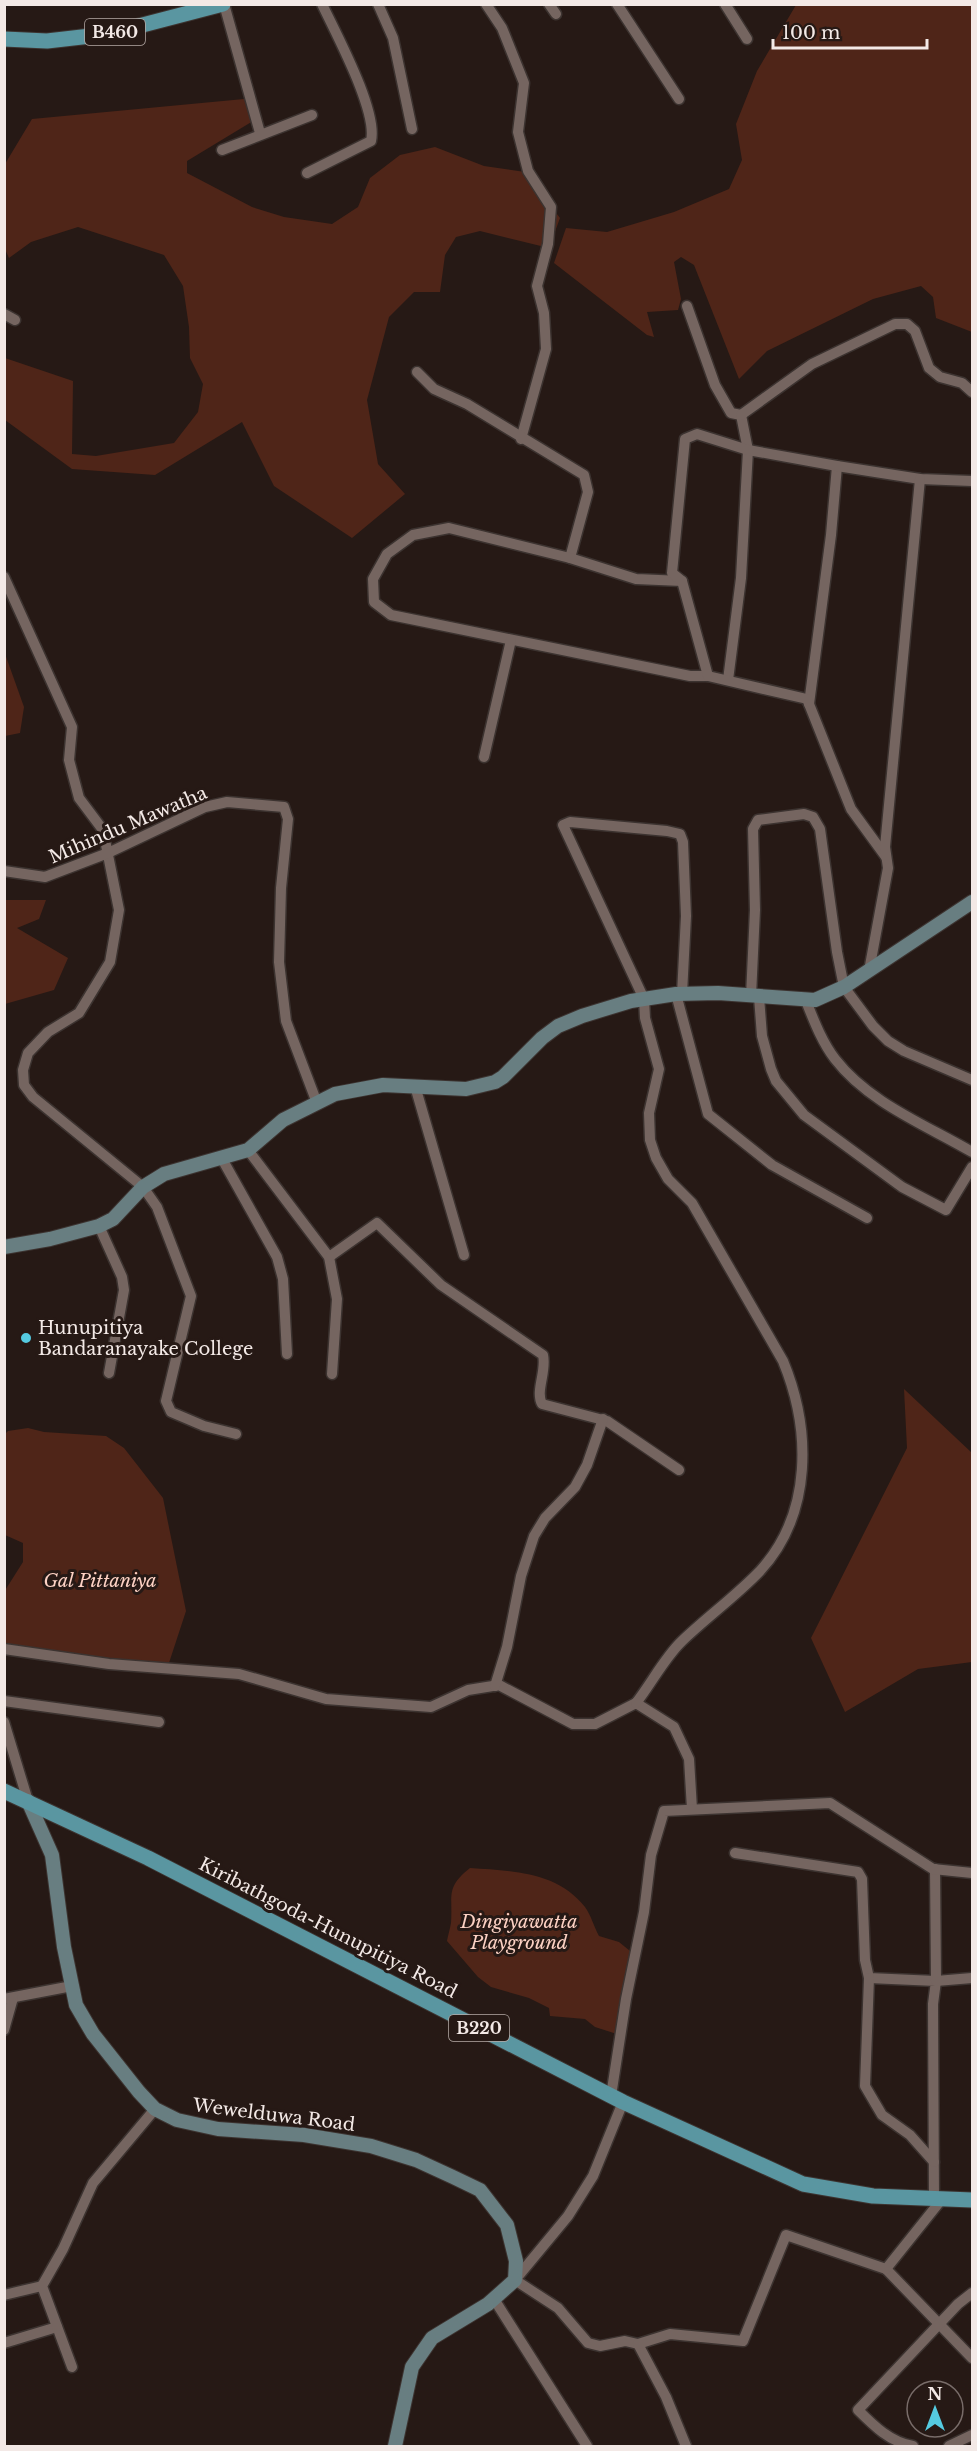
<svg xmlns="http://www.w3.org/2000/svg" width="977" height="2451" font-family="'Libre Baskerville',serif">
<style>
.green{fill:#4f2518}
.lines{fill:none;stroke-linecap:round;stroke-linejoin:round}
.street-casing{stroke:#3c3330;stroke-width:13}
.secondary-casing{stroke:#3c3330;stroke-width:16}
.primary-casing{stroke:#3c3330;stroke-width:17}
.street{stroke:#756560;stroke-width:10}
.secondary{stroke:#687e81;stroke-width:14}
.primary{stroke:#5a96a1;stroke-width:15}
.poi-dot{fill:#55cae0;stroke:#261915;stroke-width:2}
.labels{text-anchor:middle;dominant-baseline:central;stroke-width:6;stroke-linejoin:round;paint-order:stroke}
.shield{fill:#261915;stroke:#b6aba7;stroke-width:1.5}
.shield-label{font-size:16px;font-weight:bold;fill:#f3e9e6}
.street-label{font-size:18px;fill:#f3e9e6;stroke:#261915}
.poi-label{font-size:18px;fill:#f3e9e6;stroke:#261915;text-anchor:start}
.park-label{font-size:18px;font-style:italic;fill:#fdd2c4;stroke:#261915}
</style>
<rect width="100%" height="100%" fill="#261915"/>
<g class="green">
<path d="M 796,5 L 972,5 L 972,332 L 936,318 L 933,297 L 921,286 L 873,299 L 767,351 L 739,379 L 694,265 L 681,257 L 674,262 L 681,299 L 678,310 L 647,312 L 654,337 L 647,335 L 554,263 L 566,228 L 607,232 L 674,212 L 729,189 L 742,160 L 736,124 L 757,71 Z"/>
<path d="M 244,99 L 253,121 L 187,161 L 187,173 L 252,207 L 284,217 L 332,224 L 358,207 L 370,178 L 400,155 L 435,147 L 484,166 L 525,172 L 560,218 L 549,248 L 480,231 L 456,237 L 445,255 L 440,292 L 414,292 L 389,317 L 367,400 L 378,464 L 405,494 L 352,538 L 274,486 L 242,422 L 155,475 L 72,469 L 5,420 L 5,358 L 73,381 L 72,454 L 96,456 L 174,443 L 198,412 L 203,384 L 190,358 L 189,327 L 183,286 L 164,255 L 78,227 L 31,242 L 9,258 L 4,247 L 5,164 L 32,119 Z"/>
<path d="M 4,651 L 24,707 L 20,733 L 5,736 Z"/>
<path d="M 5,900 L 46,900 L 39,919 L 17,928 L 68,958 L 54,990 L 5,1004 Z"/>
<path d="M 904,1389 L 972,1453 L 972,1662 L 918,1669 L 845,1712 L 811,1638 L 907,1448 Z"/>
<path d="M 28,1428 L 44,1432 L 106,1436 L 124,1448 L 163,1498 L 186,1611 L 167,1669 L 5,1650 L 4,1592 L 23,1562 L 23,1543 L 5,1535 L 4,1435 L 8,1431 Z"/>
<path d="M 470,1868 C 511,1871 557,1871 585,1907 C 591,1915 594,1927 599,1936 L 619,1942 L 635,1955 L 620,2035 L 595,2027 L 585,2019 L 550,2016 L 549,2008 L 529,1998 L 491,1987 L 478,1977 L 447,1941 C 448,1935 450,1929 451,1923 C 453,1895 445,1888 470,1868 Z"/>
</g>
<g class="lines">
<g class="street-casing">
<g id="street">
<path d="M 224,4 L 260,133"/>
<path d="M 378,4 L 393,38 L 412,129"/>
<path d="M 486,4 L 502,28 L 524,83 L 518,132 L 528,171 L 551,207 L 548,244 L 537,286 L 544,313 L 546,349 L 521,439"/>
<path d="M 549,4 L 556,14"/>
<path d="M 617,4 L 679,99"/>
<path d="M 725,4 L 747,39"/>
<path d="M 222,150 L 312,115"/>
<path d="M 307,173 L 371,141 C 378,111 336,34 322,4"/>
<path d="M 687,306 L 715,385 L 731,413 L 741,415 L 748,450 L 741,578 L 728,680"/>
<path d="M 4,314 L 15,320"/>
<path d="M 417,372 L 434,389 L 467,404 L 584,475 L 588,492 L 570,558"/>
<path d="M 741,415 L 812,364 L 895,324 L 907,324 L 915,331 L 929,368 L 940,377 L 962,383 L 972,392"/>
<path d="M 4,577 L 72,727 L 69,760 L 79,798 L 103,830 L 119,910 L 110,962 L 79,1013 L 48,1032 L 28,1053 L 23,1070 L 24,1085 L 33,1097 L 143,1187 L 157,1207 L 191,1296 L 166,1401 L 171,1412 L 204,1426 L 236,1434"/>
<path d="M 682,581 L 636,579 L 570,558 L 449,528 L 413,535 L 387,554 L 373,579 L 374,602 L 391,615 L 690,676 L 708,676"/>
<path d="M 809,704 L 831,535 L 837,466"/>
<path d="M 484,757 L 511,640"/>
<path d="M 886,857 L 851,809 L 807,699 L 708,676 L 682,581 L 672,573 L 685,439 L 697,434 L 748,450 L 837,466 L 920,479 L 972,481"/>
<path d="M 4,871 L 45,877 L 108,853 L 205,807 L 227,802 L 284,807 L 288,819 L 281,888 L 279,962 L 286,1021 L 317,1103"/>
<path d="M 869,971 L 888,868 L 885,847 L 920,479"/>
<path d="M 676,994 L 708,1114 L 772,1165 L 867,1218"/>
<path d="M 751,996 L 755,910 L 753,829 L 758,820 L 804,814 L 813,817 L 820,829 L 837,952 L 844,987 L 873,1026 L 888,1041 L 904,1051 L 972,1080"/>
<path d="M 759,997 L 762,1036 L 771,1069 L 776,1081 L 804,1115 L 902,1187 L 946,1210 L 972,1167"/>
<path d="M 806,1001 C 814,1021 822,1042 835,1059 C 869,1103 926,1125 972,1152"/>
<path d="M 415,1086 L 464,1255"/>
<path d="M 248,1150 L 329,1257 L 337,1299 L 332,1374"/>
<path d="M 221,1157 L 277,1257 L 283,1279 L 287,1354"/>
<path d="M 99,1226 L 122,1277 L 124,1290 L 109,1373"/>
<path d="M 329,1257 L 377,1223 L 441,1285 L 543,1355 C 547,1371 535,1391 542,1404 L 607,1421 L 679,1470"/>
<path d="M 4,1649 L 109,1664 L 239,1674 L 326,1699 L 431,1707 L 468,1690 L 499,1685 L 573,1724 L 595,1724 L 636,1703 L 674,1727 L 689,1759 L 692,1809"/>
<path d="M 495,1686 L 507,1647 L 521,1576 L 534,1536 L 545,1518 L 575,1487 L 587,1465 L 603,1419"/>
<path d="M 4,1701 L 159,1722"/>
<path d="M 636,1703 C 651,1684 665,1657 682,1641 C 707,1617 736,1596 760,1571 C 813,1513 811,1429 783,1361 L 692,1203 L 668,1179 L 656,1158 L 650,1140 L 649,1113 L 659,1069 L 645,1018 L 644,999 L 563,825 L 570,822 L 667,831 L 680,834 L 683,842 L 686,916 L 682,994"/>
<path d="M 4,1722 L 28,1801"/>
<path d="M 735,1853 L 858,1872 L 862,1879 L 865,1960 L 869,1978 L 936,1981 L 933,2004 L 934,2199"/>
<path d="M 935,1869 L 936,1981 L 972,1978"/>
<path d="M 869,1978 L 865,2086 L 882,2115 L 910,2135 L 934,2162"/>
<path d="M 4,1999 L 72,1986"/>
<path d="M 4,2030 L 13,1998"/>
<path d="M 611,2096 L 626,1999 L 644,1912 L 651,1855 L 664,1811 L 830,1803 L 933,1869 L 972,1873"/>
<path d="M 623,2102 L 593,2176 L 568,2216 L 515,2280 L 558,2308 L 588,2343 L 600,2346 L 625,2341 L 638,2344 L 666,2397 L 686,2446"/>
<path d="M 886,2269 L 972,2358"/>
<path d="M 4,2295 L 42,2286"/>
<path d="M 494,2299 L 587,2446"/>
<path d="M 4,2343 L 57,2327"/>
<path d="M 638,2344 L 670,2334 L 743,2341 L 786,2235 L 886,2269 L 942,2199"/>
<path d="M 72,2367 L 42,2286 L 63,2249 L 93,2183 L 155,2109"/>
<path d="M 913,2446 C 890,2442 874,2426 858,2410 L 958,2304 L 972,2293"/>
<path d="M 949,2446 L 972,2435"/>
</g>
</g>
<g class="secondary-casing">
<g id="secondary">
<path d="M 4,1247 L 50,1239 L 99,1226 L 113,1219 L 143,1187 L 164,1174 L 248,1150 L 283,1120 L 335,1094 L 383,1085 L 466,1089 L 495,1082 L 503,1077 L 542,1038 L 558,1026 L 582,1016 L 631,1001 L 676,994 L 718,993 L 815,1000 L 844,987 L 972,902"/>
<path d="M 28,1801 L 52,1855 L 64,1947 L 76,2005 L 93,2034 L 139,2092 L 155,2109 L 177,2120 L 218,2129 L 304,2135 L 371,2146 L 416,2160 L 453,2177 L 480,2190 L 507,2225 L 516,2261 L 515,2280 L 488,2304 L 432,2338 L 412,2367 L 395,2446"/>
</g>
</g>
<g class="primary-casing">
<g id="primary">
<path d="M 4,39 L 47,41 L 108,34 L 223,4"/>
<path d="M 4,1791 L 148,1858 L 623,2102 L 803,2184 L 873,2196 L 972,2200"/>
</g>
</g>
<use href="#street" class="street"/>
<use href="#secondary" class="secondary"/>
<use href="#primary" class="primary"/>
</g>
<circle class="poi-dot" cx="26" cy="1338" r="6"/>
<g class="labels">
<g class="shield">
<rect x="85" y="19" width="60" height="26" rx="4.5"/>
<rect x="449" y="2015" width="60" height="26" rx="4.5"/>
</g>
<g class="shield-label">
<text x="115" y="32">B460</text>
<text x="479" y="2028">B220</text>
</g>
<g class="street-label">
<text transform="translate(128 825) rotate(-23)">Mihindu Mawatha</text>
<text transform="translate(328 1928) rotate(27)">Kiribathgoda-Hunupitiya Road</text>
<text transform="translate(274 2115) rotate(7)">Wewelduwa Road</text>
</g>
<g class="poi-label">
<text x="38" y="1328">Hunupitiya<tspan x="38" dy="21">Bandaranayake College</tspan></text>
</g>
<g class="park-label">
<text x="100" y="1581">Gal Pittaniya</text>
<text x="519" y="1922">Dingiyawatta<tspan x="519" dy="21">Playground</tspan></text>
</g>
</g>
<rect width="977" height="2451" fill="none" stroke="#f3e9e6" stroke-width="12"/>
<g transform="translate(935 2409)"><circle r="28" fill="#261915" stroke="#786c69" stroke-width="1.5"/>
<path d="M0-4.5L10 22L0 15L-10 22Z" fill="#55cae0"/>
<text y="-9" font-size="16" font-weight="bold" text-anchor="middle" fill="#f3e9e6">N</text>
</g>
<path d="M773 39v9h154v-9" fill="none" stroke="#f3e9e6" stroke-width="3"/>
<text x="782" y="39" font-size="18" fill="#f3e9e6" stroke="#261915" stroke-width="4.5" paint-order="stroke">100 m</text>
</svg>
